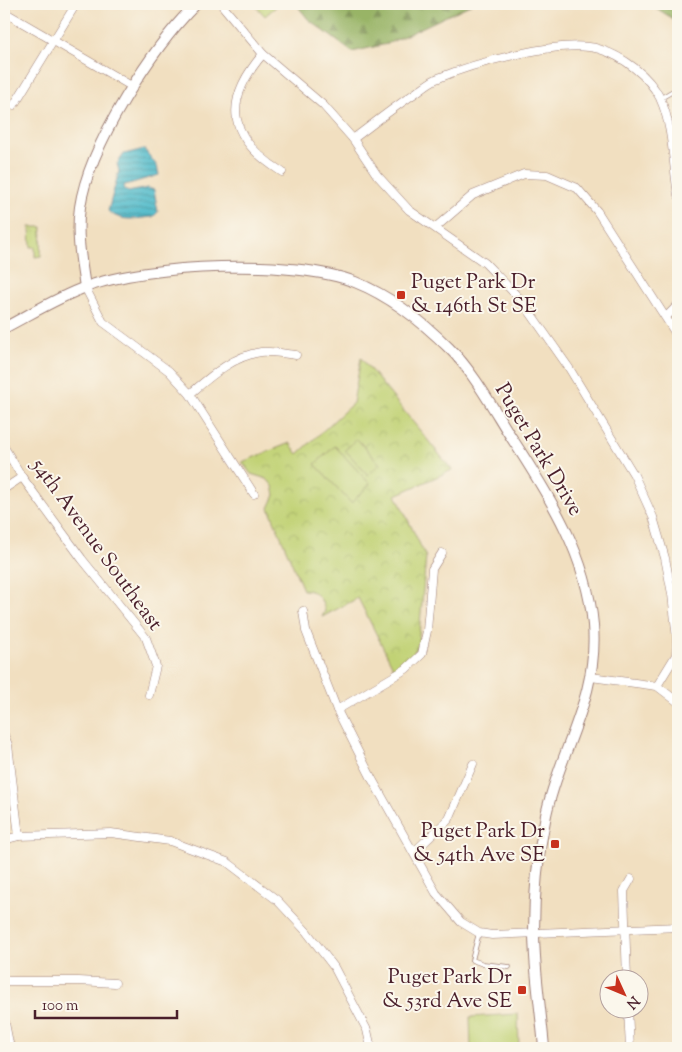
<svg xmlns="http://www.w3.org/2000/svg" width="682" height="1052" font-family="'Sorts Mill Goudy',serif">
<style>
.forest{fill:url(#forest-firs);stroke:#716a48}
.park{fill:url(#park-crowns);stroke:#867850}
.pitch{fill:#c1d274;stroke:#867850}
.water{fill:url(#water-rules);stroke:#4c6c7a}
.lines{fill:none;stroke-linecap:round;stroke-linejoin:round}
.service-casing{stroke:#9e7f76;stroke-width:5.5}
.minor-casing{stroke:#9e7f76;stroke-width:9}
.tertiary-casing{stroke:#9e7f76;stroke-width:12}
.service{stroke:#fff;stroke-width:4}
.minor{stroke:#fff;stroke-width:8}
.tertiary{stroke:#fff;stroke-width:10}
.poi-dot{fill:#c8321e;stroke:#fbf7ec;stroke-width:2}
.labels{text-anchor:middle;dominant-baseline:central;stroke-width:4;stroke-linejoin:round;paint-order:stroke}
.poi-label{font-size:21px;fill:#4a1f2b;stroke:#fbf7ec;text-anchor:end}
.street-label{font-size:21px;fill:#4a1f2b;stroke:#fbf7ec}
</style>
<defs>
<pattern id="forest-firs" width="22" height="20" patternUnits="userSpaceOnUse" patternTransform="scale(1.25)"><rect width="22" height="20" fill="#98b466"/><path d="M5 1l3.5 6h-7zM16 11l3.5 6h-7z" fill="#7e9254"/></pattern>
<pattern id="park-crowns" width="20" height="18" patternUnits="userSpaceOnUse" patternTransform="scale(1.25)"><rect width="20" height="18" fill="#c1d274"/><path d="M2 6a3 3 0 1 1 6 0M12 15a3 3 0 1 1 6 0" fill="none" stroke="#a7b465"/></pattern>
<pattern id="water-rules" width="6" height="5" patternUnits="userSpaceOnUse" patternTransform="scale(1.25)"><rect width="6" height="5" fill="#4ebaca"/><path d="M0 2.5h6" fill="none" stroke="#4397a4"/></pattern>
</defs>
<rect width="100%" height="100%" fill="#fbf7ec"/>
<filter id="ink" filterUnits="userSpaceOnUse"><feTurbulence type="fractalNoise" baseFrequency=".02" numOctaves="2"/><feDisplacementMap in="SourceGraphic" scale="10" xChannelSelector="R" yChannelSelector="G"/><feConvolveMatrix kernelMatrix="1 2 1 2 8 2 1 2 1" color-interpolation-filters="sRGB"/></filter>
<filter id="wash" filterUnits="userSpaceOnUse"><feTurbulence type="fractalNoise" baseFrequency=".0096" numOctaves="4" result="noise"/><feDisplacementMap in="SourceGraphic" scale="20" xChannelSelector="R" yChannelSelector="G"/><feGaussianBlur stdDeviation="1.12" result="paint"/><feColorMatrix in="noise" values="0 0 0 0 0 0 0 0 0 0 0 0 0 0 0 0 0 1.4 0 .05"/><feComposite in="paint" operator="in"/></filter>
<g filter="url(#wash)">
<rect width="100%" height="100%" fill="#f1dfc0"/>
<g class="forest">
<path d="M 296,4 L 472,4 L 387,44 L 352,52 L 308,19 Z"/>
<path d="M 650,4 L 678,4 L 678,22 Z"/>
</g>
<g class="park">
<path d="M 30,227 L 42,227 L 41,256 L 35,257 L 35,247 L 31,247 Z"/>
<path d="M 361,358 L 452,470 L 396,495 L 426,557 L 418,646 L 406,663 L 394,669 L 358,598 L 322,617 L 325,611 C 322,599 317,590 303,590 L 269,508 L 275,495 L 273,486 L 267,479 L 251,474 L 242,462 L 290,443 L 298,454 L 353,403 Z"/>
</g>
<g class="pitch">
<path d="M 254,4 L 279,4 L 265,16 Z"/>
<path d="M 357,439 L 380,464 L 368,475 L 345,450 Z"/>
<path d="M 335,446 L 370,484 L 351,503 L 315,464 Z"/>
<path d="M 518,1014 L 519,1048 L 471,1048 L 470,1017 Z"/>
</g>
<path class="water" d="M 144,149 L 157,166 L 159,175 L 125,185 L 123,188 L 128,192 L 148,188 L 154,190 L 158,212 L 153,217 C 137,218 121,223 108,211 L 119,171 L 117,164 L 124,154 Z"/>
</g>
<g filter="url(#ink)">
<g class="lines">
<g class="service-casing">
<g id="service">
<path d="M 661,98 L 678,88"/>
<path d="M 479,933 L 472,960 L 483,964 L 509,967"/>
</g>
</g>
<g class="minor-casing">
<g id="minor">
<path d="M 221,4 L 263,54 L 323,105 L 353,139 L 377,175 L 409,210 L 485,263 L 522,301 L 569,368 L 634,475 L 653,517 L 665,558 L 672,594 L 677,639 L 676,655 L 657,686"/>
<path d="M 4,12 L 133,87"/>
<path d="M 263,54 C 221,103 229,139 282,172"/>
<path d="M 14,105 L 76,4"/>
<path d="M 353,139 C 373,124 393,108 414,94 C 421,89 428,83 436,79 C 472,64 562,38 599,49 C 623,56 649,76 660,98 C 673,126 673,164 678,195"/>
<path d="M 436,227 L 473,195 L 524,174 L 547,175 L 577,188 L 597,211 L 678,337"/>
<path d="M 85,287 L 103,322 L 169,371 L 190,394 L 254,494"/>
<path d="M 666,317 L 678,305"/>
<path d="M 190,394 C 211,376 233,356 261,352 C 272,351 285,354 296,355"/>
<path d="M 4,447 L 22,477 L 82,559 L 146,638 L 156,666 L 149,695"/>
<path d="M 4,489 L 22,477"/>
<path d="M 303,611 L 306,631 L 337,710 L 372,779 L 436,893 L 461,922 L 479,933 L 492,935 L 678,927"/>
<path d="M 591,677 L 657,686 L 678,702"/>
<path d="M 337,710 L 406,669 L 422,654 L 427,631 L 432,569 L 442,553"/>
<path d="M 4,735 L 8,745 L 19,836"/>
<path d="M 4,840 L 19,836 L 111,833 L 170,841 L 227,862 L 277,900 L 306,931 L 334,967 L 367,1030 L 371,1048"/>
<path d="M 414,852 L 449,819 L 473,764"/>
<path d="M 627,980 L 624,891 L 631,879"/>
<path d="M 4,981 L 79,981 L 115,983"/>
<path d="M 628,1010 L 630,1048"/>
<path d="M 4,1018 L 10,1048"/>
</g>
</g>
<g class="tertiary-casing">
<g id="tertiary">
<path d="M 85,287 C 81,260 76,234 80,207 C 89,145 152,48 196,4"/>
<path d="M 4,328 C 31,314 58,297 86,287 C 147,264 295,258 355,282 C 390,296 423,322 450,349 C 473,371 495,412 513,440 C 550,497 587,556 593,625 C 599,698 560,749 546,815 C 538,853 534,893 534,931 C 534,970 541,1010 544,1048"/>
</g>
</g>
<use href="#service" class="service"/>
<use href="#minor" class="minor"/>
<use href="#tertiary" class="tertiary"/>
</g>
</g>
<g class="poi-dot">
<rect x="396" y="290" width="10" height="10" rx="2.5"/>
<rect x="550" y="839" width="10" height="10" rx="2.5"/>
<rect x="517" y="985" width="10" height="10" rx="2.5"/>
</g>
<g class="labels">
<g class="poi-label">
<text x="411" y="283" text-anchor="start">Puget Park Dr<tspan x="411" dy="24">&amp; 146th St SE</tspan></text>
<text x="545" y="832">Puget Park Dr<tspan x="545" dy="24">&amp; 54th Ave SE</tspan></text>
<text x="512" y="978">Puget Park Dr<tspan x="512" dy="24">&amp; 53rd Ave SE</tspan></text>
</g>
<g class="street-label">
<text transform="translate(538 450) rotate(59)">Puget Park Drive</text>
<text transform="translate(96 545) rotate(54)">54th Avenue Southeast</text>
</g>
</g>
<rect width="682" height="1052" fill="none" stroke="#fbf7ec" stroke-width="20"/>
<g transform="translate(624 994) rotate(134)"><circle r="24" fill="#fbf7ec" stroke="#b4a19f"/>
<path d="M0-4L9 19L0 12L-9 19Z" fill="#c8321e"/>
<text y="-8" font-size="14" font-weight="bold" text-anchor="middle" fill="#4a1f2b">N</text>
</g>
<path d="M35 1010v8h142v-8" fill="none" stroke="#4a1f2b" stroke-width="2.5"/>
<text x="42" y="1010" font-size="15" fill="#4a1f2b" stroke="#fbf7ec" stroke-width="4" paint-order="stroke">100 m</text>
</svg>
